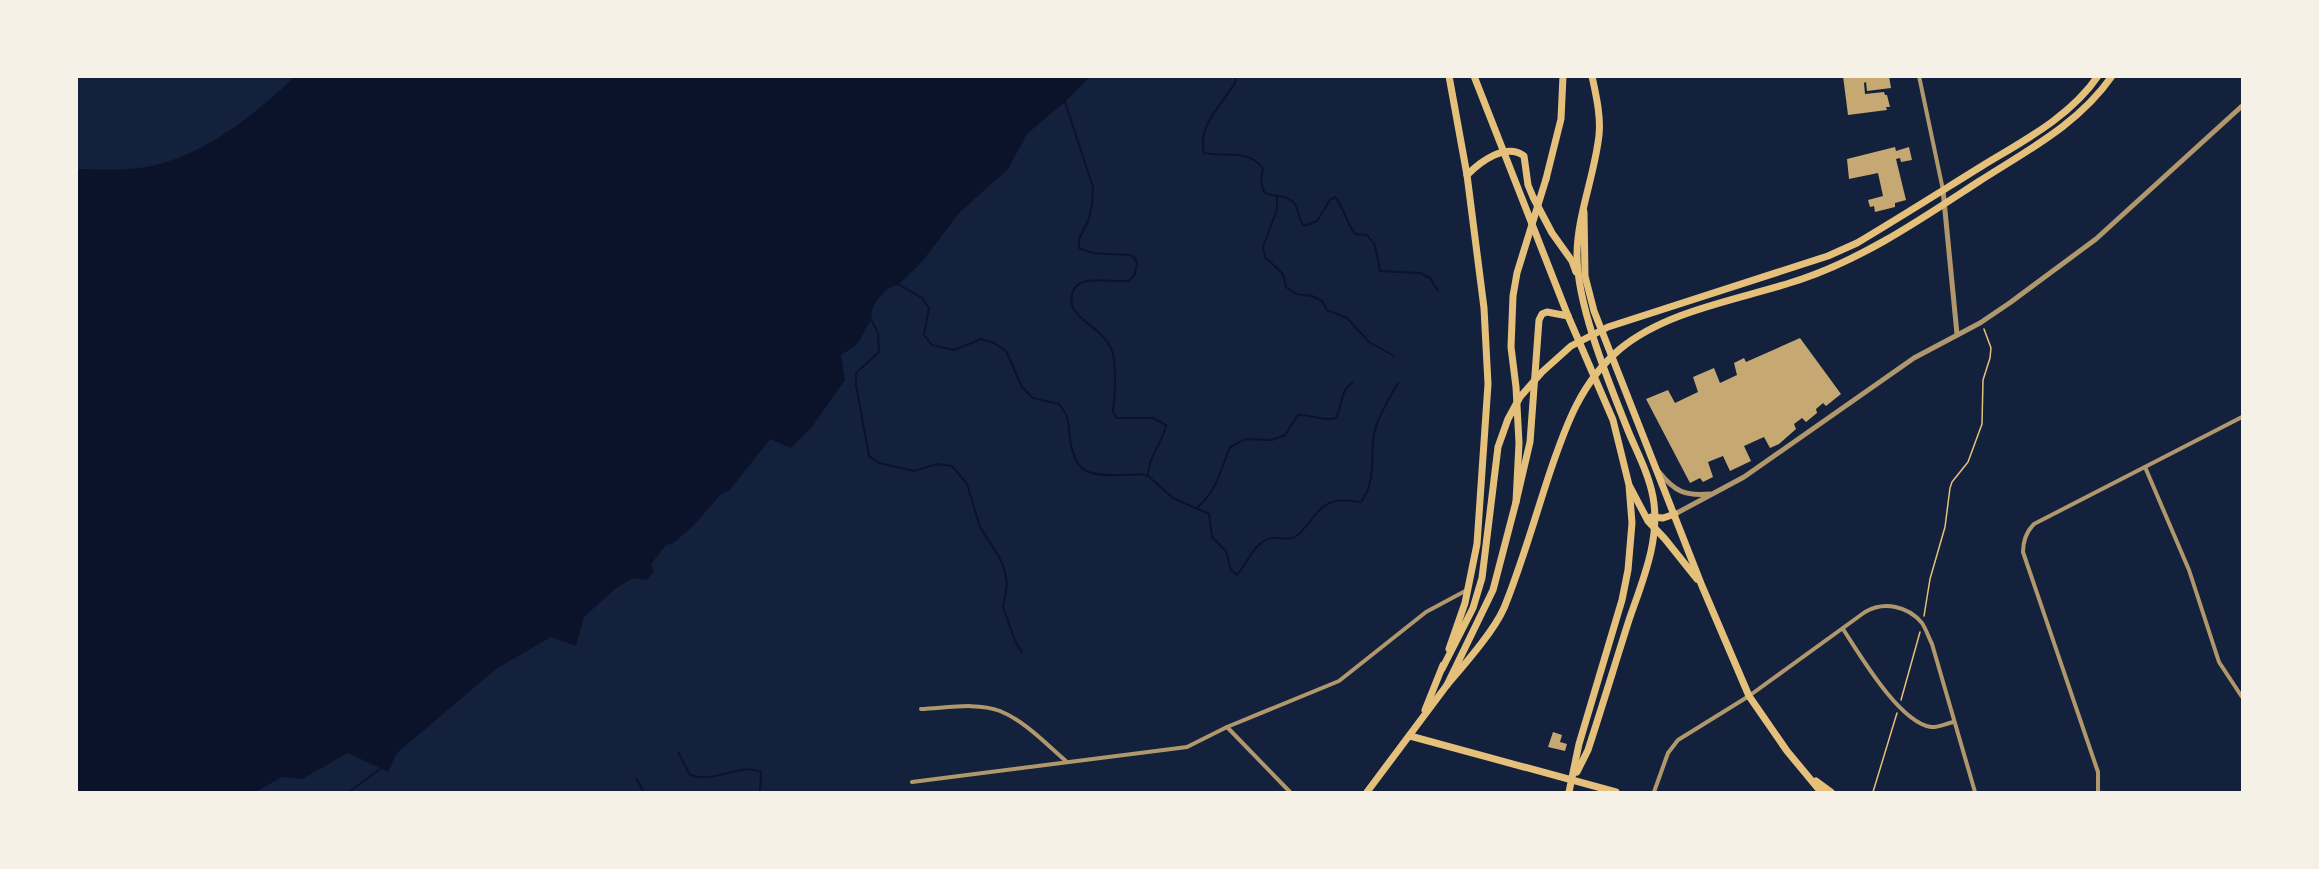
<svg xmlns="http://www.w3.org/2000/svg" width="2319" height="869" font-family="Karla,sans-serif">
<style>
.water{fill:#0b132b}
.lines{fill:none;stroke-linecap:round;stroke-linejoin:round}
.stream{stroke:#0b132b;stroke-width:2}
.building{fill:#c6a872}
.path{stroke:#e5c07b;stroke-width:1.5}
.minor{stroke:#b1986c;stroke-width:4}
.tertiary{stroke:#b1986c;stroke-width:5}
.primary{stroke:#e5c07b;stroke-width:7}
.trunk{stroke:#e5c07b;stroke-width:7}
</style>
<rect width="100%" height="100%" fill="#14213d"/>
<path class="water" d="M 294,77 L 294,76 L 1090,77 L 1066,101 L 1027,134 L 1008,169 L 960,212 L 921,263 L 899,284 L 887,289 L 876,301 L 872,310 L 871,320 L 859,341 L 855,346 L 841,355 L 845,380 L 812,427 L 791,448 L 770,439 L 730,490 L 721,494 L 696,523 L 674,543 L 666,545 L 651,564 L 654,571 L 647,580 L 633,578 L 615,589 L 584,617 L 576,646 L 551,637 L 496,669 L 397,753 L 388,772 L 348,753 L 302,779 L 282,777 L 256,792 L 77,792 L 77,169 C 100,169 123,171 146,167 C 204,156 253,116 294,77 Z"/>
<g class="lines">
<g class="stream">
<path d="M 1234,76 L 1236,81 C 1223,104 1197,125 1204,153 C 1226,157 1248,149 1263,168 L 1261,181 L 1264,192 C 1273,198 1288,194 1295,204 C 1299,211 1299,220 1304,226 L 1317,221 L 1330,200 L 1335,197 C 1345,209 1346,222 1355,234 L 1367,235 L 1375,245 L 1380,271 L 1420,273 L 1430,278 L 1438,291"/>
<path d="M 1064,99 L 1093,187 L 1092,204 L 1089,219 L 1079,239 L 1079,248 L 1093,253 L 1129,255 L 1134,257 L 1137,263 L 1135,274 L 1129,281 C 1115,282 1096,278 1083,282 C 1078,284 1075,287 1073,291 C 1063,318 1100,324 1111,348 C 1117,363 1115,396 1113,412 L 1117,418 L 1153,418 L 1166,425 C 1163,443 1148,456 1148,476"/>
<path d="M 1277,195 L 1277,210 L 1263,247 L 1265,257 L 1283,274 L 1286,287 L 1296,294 L 1312,296 L 1322,301 L 1327,310 L 1347,318 L 1369,342 L 1394,356"/>
<path d="M 898,284 L 922,298 L 929,308 L 924,335 L 932,345 L 954,350 L 981,339 L 994,343 L 1006,351 L 1022,387 L 1033,398 L 1059,404 C 1070,418 1068,422 1070,439 C 1075,473 1088,476 1119,475 C 1127,475 1134,475 1142,474 L 1148,476 L 1173,498 L 1209,514 L 1212,537 L 1226,551 L 1231,570 L 1237,575 C 1248,563 1253,542 1272,538 C 1280,537 1288,541 1295,537 C 1309,528 1316,506 1333,502 C 1341,499 1353,501 1361,502 C 1377,479 1370,459 1374,434 C 1378,416 1389,399 1398,383"/>
<path d="M 871,319 L 878,333 L 879,352 L 856,373 L 856,385 L 869,456 L 879,463 L 914,471 L 937,464 L 952,466 L 967,484 L 980,527 L 999,557 L 1004,568 L 1007,584 L 1003,607 L 1015,641 L 1022,652"/>
<path d="M 1197,508 C 1218,489 1220,471 1230,447 L 1246,439 L 1272,440 L 1285,435 L 1298,415 C 1312,414 1322,422 1336,418 C 1343,405 1339,392 1353,382"/>
<path d="M 678,752 L 690,775 C 715,784 740,762 761,772 L 760,792"/>
<path d="M 636,778 L 644,792"/>
<path d="M 349,792 L 380,769"/>
</g>
</g>
<g class="building">
<path d="M 1843,76 L 1889,76 L 1891,88 L 1867,91 L 1866,82 L 1864,83 L 1865,94 L 1884,92 L 1885,95 L 1887,95 L 1890,107 L 1886,107 L 1887,110 L 1848,115 Z"/>
<path d="M 1895,147 L 1896,151 L 1909,147 L 1912,160 L 1901,162 L 1900,158 L 1896,159 L 1906,200 L 1895,203 L 1895,207 L 1875,212 L 1874,206 L 1870,207 L 1868,200 L 1883,196 L 1878,173 L 1849,179 L 1847,159 Z"/>
<path d="M 1800,338 L 1841,394 L 1826,406 L 1823,403 L 1816,409 L 1817,413 L 1806,422 L 1802,418 L 1794,424 L 1796,429 L 1779,444 L 1770,448 L 1764,437 L 1744,446 L 1751,461 L 1730,471 L 1723,456 L 1708,462 L 1713,477 L 1703,482 L 1700,478 L 1690,483 L 1646,399 L 1668,390 L 1675,403 L 1698,392 L 1693,377 L 1714,368 L 1720,383 L 1737,375 L 1734,363 L 1744,358 L 1746,362 Z"/>
<path d="M 1553,732 L 1562,735 L 1560,742 L 1567,744 L 1565,751 L 1548,747 Z"/>
</g>
<g class="lines">
<g class="path">
<path d="M 1924,616 L 1930,579 L 1945,527 L 1950,488 L 1952,482 L 1968,462 L 1982,424 L 1983,380 L 1990,358 L 1991,348 L 1984,329"/>
<path d="M 1901,700 L 1920,632"/>
<path d="M 1873,792 L 1897,713"/>
</g>
<g class="minor">
<path d="M 1919,76 L 1943,190"/>
<path d="M 2145,467 L 2189,570 L 2219,662 L 2242,697"/>
<path d="M 1843,629 C 1860,655 1899,722 1931,727 C 1938,728 1947,723 1954,722"/>
<path d="M 921,709 C 946,708 977,702 1000,711 C 1025,721 1047,745 1067,762"/>
<path d="M 1227,727 L 1290,792"/>
<path d="M 912,782 L 1187,747 L 1227,727 L 1339,681 L 1426,612 L 1467,590"/>
<path d="M 1654,792 L 1668,753 L 1678,740 L 1749,696 L 1865,612 C 1884,601 1908,606 1922,623 C 1926,629 1929,638 1932,644 L 1975,792"/>
<path d="M 2098,792 L 2098,772 L 2023,552 C 2023,540 2026,532 2034,524 L 2242,417"/>
</g>
<g class="tertiary">
<path d="M 1943,190 L 1957,334"/>
<path d="M 1659,472 C 1675,492 1685,496 1710,494"/>
<path d="M 1675,514 L 1744,477 L 1914,358 L 1980,323 L 2011,302 L 2096,239 L 2242,106"/>
</g>
<g class="primary">
<path d="M 1584,212 L 1585,276 L 1594,311 L 1702,586 L 1749,696 L 1787,751 L 1821,792"/>
<path d="M 1630,487 L 1648,521 L 1665,539 L 1697,579"/>
<path d="M 1651,517 L 1663,518 L 1675,514"/>
<path d="M 1449,649 L 1465,603 L 1477,544 L 1488,384 L 1484,308 L 1467,175 L 1449,76"/>
<path d="M 1442,669 L 1473,608 L 1482,578 L 1498,447 L 1508,419 L 1520,397 L 1542,372 L 1571,346 L 1608,327 L 1828,256 L 1857,243 C 1899,218 1940,192 1982,166 C 2023,141 2070,117 2098,76"/>
<path d="M 1447,685 C 1464,665 1494,631 1504,608 C 1522,564 1535,517 1550,472 C 1566,425 1581,382 1620,349 C 1668,309 1744,299 1802,279 C 1866,257 1921,219 1978,182 C 2026,151 2078,125 2112,76"/>
<path d="M 1425,710 L 1443,665"/>
<path d="M 1410,736 L 1616,792"/>
<path d="M 1816,781 L 1831,792"/>
<path d="M 1367,792 L 1447,685 L 1493,590 L 1516,502 L 1519,443 L 1516,387 L 1511,347 L 1513,296 L 1517,273 L 1546,179"/>
</g>
<g class="trunk">
<path d="M 1474,76 L 1568,316 L 1613,420 L 1629,485 L 1632,523 L 1628,570 L 1622,600 L 1579,744 L 1569,792"/>
<path d="M 1467,175 C 1480,162 1506,142 1524,156 L 1528,185 L 1533,197 L 1552,233 L 1572,261 L 1576,272"/>
<path d="M 1546,179 L 1561,119 L 1563,76"/>
<path d="M 1516,502 L 1530,442 L 1539,320 L 1542,314 L 1547,312 L 1568,316"/>
<path d="M 1577,772 L 1588,750 C 1602,707 1615,664 1629,620 C 1642,582 1661,539 1653,497 C 1649,475 1638,454 1629,433 C 1610,385 1577,307 1577,255 C 1577,216 1595,174 1599,135 C 1601,116 1596,95 1592,76"/>
</g>
</g>
<rect width="2319" height="869" fill="none" stroke="#f6f1e7" stroke-width="156"/>
</svg>
